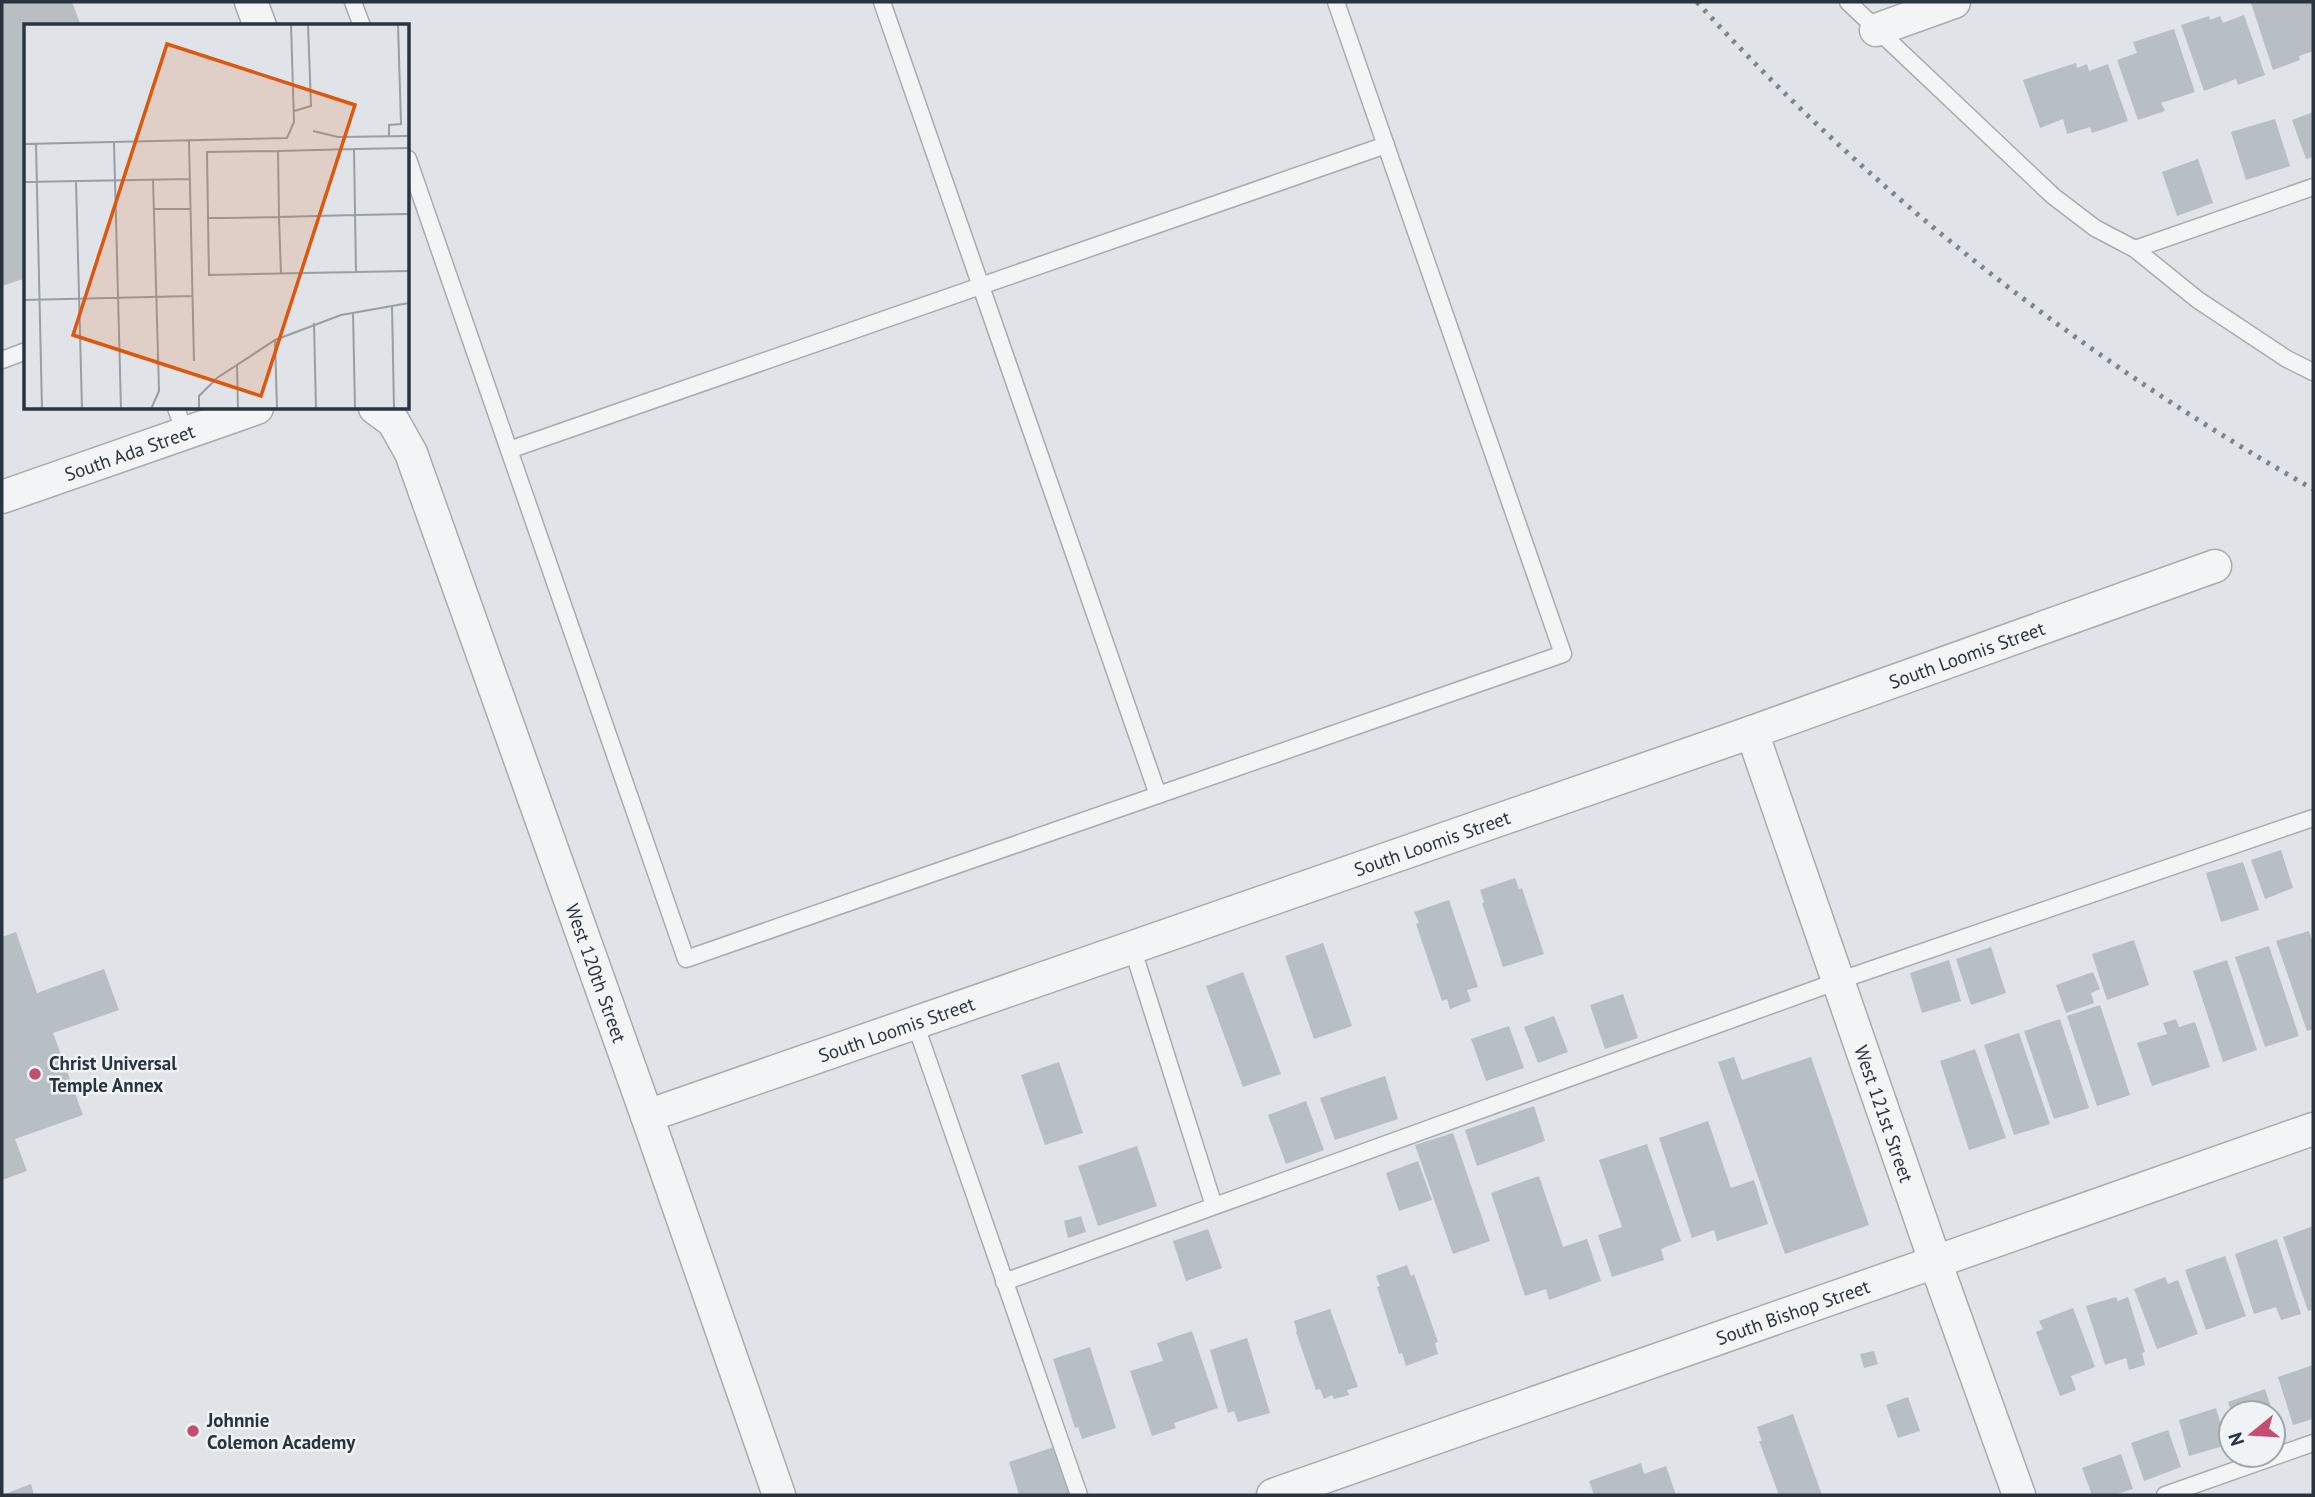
<svg xmlns="http://www.w3.org/2000/svg" width="2315" height="1497" font-family="'PT Sans',sans-serif">
<style>
.building{fill:#b7bec4}
.lines{fill:none;stroke-linecap:round;stroke-linejoin:round}
.service-casing{stroke:#a6acb2;stroke-width:19}
.minor-casing{stroke:#a6acb2;stroke-width:35}
.service{stroke:#f2f4f6;stroke-width:16}
.minor{stroke:#f2f4f6;stroke-width:32}
.rail{stroke:#7a8690;stroke-width:5;stroke-dasharray:3.5 7;stroke-linecap:butt}
.poi-dot{fill:#c34e72;stroke:#eff3f5;stroke-width:2.5}
.labels{text-anchor:middle;dominant-baseline:central;stroke-width:5;stroke-linejoin:round;paint-order:stroke}
.street-label{font-size:19px;fill:#2a343e;stroke:#eff3f5}
.poi-label{font-size:19px;font-weight:bold;fill:#2a343e;stroke:#eff3f5;text-anchor:start}
.inset-road{fill:none;stroke:#979ea4;stroke-width:2}
.view{fill:#de570e;fill-opacity:0.15;stroke:#de570e;stroke-width:3.5}
.inset-edge{fill:none;stroke:#2a343e;stroke-width:3.5}
</style>
<rect width="100%" height="100%" fill="#e0e4e8"/>
<g class="building">
<path d="M 2,2 L 72,2 L 81,26 L 26,26 L 26,278 L 2,286 Z"/>
<path d="M 2255,2 L 2313,2 L 2313,51 L 2299,56 L 2300,60 L 2273,70 L 2251,3 Z"/>
<path d="M 2244,15 L 2265,75 L 2238,85 L 2236,79 L 2204,91 L 2181,25 L 2209,16 L 2210,20 L 2220,16 L 2223,23 Z"/>
<path d="M 2174,29 L 2195,92 L 2161,103 L 2165,111 L 2138,120 L 2117,60 L 2137,53 L 2133,42 Z"/>
<path d="M 2076,63 L 2077,68 L 2087,64 L 2089,71 L 2108,64 L 2128,121 L 2092,133 L 2090,127 L 2067,134 L 2063,119 L 2040,128 L 2023,80 Z"/>
<path d="M 2313,112 L 2313,157 L 2306,159 L 2292,120 Z"/>
<path d="M 2275,119 L 2290,166 L 2246,180 L 2231,132 Z"/>
<path d="M 2198,159 L 2213,203 L 2177,216 L 2162,172 Z"/>
<path d="M 2281,850 L 2293,888 L 2265,899 L 2251,860 Z"/>
<path d="M 2243,862 L 2259,910 L 2221,922 L 2206,873 Z"/>
<path d="M 1515,878 L 1519,889 L 1522,888 L 1544,954 L 1503,967 L 1482,903 L 1484,902 L 1480,890 Z"/>
<path d="M 1449,900 L 1478,987 L 1467,990 L 1471,1001 L 1450,1009 L 1447,999 L 1442,1001 L 1416,924 L 1419,923 L 1414,912 Z"/>
<path d="M 2309,931 L 2313,943 L 2313,1029 L 2307,1031 L 2276,941 Z"/>
<path d="M 16,932 L 37,993 L 104,969 L 119,1010 L 53,1033 L 83,1115 L 15,1139 L 27,1171 L 2,1180 L 2,937 Z"/>
<path d="M 2134,940 L 2149,985 L 2107,1000 L 2092,954 Z"/>
<path d="M 1323,943 L 1352,1026 L 1314,1039 L 1285,956 Z"/>
<path d="M 2269,946 L 2299,1036 L 2265,1047 L 2235,957 Z"/>
<path d="M 1991,947 L 2006,993 L 1971,1005 L 1956,959 Z"/>
<path d="M 1949,960 L 1961,1001 L 1922,1013 L 1910,973 Z"/>
<path d="M 2227,960 L 2257,1050 L 2223,1062 L 2193,971 Z"/>
<path d="M 1243,972 L 1281,1074 L 1243,1087 L 1206,986 Z"/>
<path d="M 2093,972 L 2100,989 L 2091,993 L 2094,1003 L 2066,1013 L 2056,985 Z"/>
<path d="M 1623,994 L 1638,1038 L 1605,1049 L 1590,1005 Z"/>
<path d="M 2100,1005 L 2130,1095 L 2097,1106 L 2067,1016 Z"/>
<path d="M 1554,1016 L 1568,1052 L 1538,1063 L 1524,1027 Z"/>
<path d="M 2060,1019 L 2089,1108 L 2054,1119 L 2024,1031 Z"/>
<path d="M 2176,1019 L 2179,1027 L 2195,1022 L 2210,1067 L 2152,1086 L 2137,1043 L 2167,1034 L 2163,1023 Z"/>
<path d="M 1509,1026 L 1524,1068 L 1486,1081 L 1471,1039 Z"/>
<path d="M 2019,1033 L 2050,1124 L 2014,1135 L 1984,1045 Z"/>
<path d="M 1975,1049 L 2006,1138 L 1969,1150 L 1940,1061 Z"/>
<path d="M 1734,1057 L 1742,1080 L 1811,1057 L 1869,1225 L 1785,1254 L 1718,1062 Z"/>
<path d="M 1059,1062 L 1083,1133 L 1045,1145 L 1021,1075 Z"/>
<path d="M 1385,1076 L 1398,1119 L 1335,1140 L 1320,1098 Z"/>
<path d="M 1306,1101 L 1324,1150 L 1286,1164 L 1268,1115 Z"/>
<path d="M 1534,1106 L 1545,1141 L 1477,1166 L 1465,1130 Z"/>
<path d="M 1708,1121 L 1731,1188 L 1754,1180 L 1768,1224 L 1717,1241 L 1714,1230 L 1692,1238 L 1659,1138 Z"/>
<path d="M 1453,1133 L 1490,1241 L 1453,1254 L 1415,1145 Z"/>
<path d="M 1647,1144 L 1681,1241 L 1661,1249 L 1664,1260 L 1612,1277 L 1598,1235 L 1622,1227 L 1599,1160 Z"/>
<path d="M 1137,1146 L 1157,1206 L 1098,1226 L 1078,1166 Z"/>
<path d="M 1418,1161 L 1432,1200 L 1399,1211 L 1386,1173 Z"/>
<path d="M 1539,1176 L 1563,1247 L 1587,1239 L 1601,1281 L 1549,1300 L 1546,1289 L 1525,1296 L 1491,1193 Z"/>
<path d="M 1081,1216 L 1086,1232 L 1068,1238 L 1064,1221 Z"/>
<path d="M 2313,1226 L 2313,1310 L 2308,1311 L 2283,1237 Z"/>
<path d="M 1208,1229 L 1222,1268 L 1186,1281 L 1173,1241 Z"/>
<path d="M 2277,1239 L 2301,1314 L 2281,1320 L 2276,1307 L 2254,1314 L 2235,1254 Z"/>
<path d="M 2225,1256 L 2246,1316 L 2206,1330 L 2185,1270 Z"/>
<path d="M 1407,1265 L 1411,1276 L 1414,1274 L 1438,1342 L 1435,1343 L 1438,1354 L 1406,1366 L 1402,1353 L 1399,1354 L 1377,1287 L 1380,1286 L 1376,1276 Z"/>
<path d="M 2165,1277 L 2168,1284 L 2178,1280 L 2198,1334 L 2157,1349 L 2134,1289 Z"/>
<path d="M 2116,1297 L 2118,1301 L 2128,1297 L 2145,1352 L 2142,1353 L 2145,1365 L 2129,1370 L 2126,1358 L 2105,1365 L 2086,1306 Z"/>
<path d="M 2073,1308 L 2095,1367 L 2071,1376 L 2076,1390 L 2060,1396 L 2036,1332 L 2043,1329 L 2039,1321 Z"/>
<path d="M 1330,1309 L 1358,1387 L 1347,1390 L 1349,1395 L 1334,1399 L 1332,1395 L 1324,1399 L 1320,1389 L 1316,1390 L 1296,1332 L 1297,1331 L 1294,1321 Z"/>
<path d="M 1192,1331 L 1218,1408 L 1174,1423 L 1176,1428 L 1152,1436 L 1130,1371 L 1163,1361 L 1157,1343 Z"/>
<path d="M 1247,1338 L 1270,1413 L 1238,1422 L 1234,1411 L 1228,1413 L 1210,1350 Z"/>
<path d="M 1090,1347 L 1116,1428 L 1082,1439 L 1078,1427 L 1075,1428 L 1053,1359 Z"/>
<path d="M 1874,1351 L 1878,1364 L 1864,1368 L 1860,1354 Z"/>
<path d="M 2313,1365 L 2313,1419 L 2293,1425 L 2278,1377 Z"/>
<path d="M 2265,1389 L 2273,1413 L 2232,1413 L 2228,1402 Z"/>
<path d="M 1908,1397 L 1920,1431 L 1898,1438 L 1886,1405 Z"/>
<path d="M 2216,1408 L 2227,1445 L 2189,1456 L 2179,1420 Z"/>
<path d="M 1793,1414 L 1822,1495 L 1779,1495 L 1759,1441 L 1762,1441 L 1757,1427 Z"/>
<path d="M 2168,1430 L 2181,1467 L 2144,1481 L 2131,1443 Z"/>
<path d="M 1057,1446 L 1072,1495 L 1019,1495 L 1009,1462 Z"/>
<path d="M 2121,1454 L 2133,1489 L 2114,1495 L 2092,1495 L 2082,1468 Z"/>
<path d="M 1641,1463 L 1644,1474 L 1666,1466 L 1676,1495 L 1594,1495 L 1589,1481 Z"/>
<path d="M 31,1484 L 34,1495 L 2,1495 Z"/>
</g>
<g class="lines">
<g class="service-casing">
<g id="service">
<path d="M 353,2 L 362,26"/>
<path d="M 882,2 C 974,266 1066,530 1158,795 L 686,959 L 509,450 L 1386,145"/>
<path d="M 1848,2 L 2053,196 L 2095,228 L 2135,249 L 2198,300 L 2287,359 L 2313,372"/>
<path d="M 408,159 L 509,450"/>
<path d="M 2135,249 L 2313,187"/>
<path d="M 2,360 L 26,351"/>
<path d="M 176,408 L 185,433"/>
<path d="M 1158,795 L 1563,654 L 1336,2"/>
<path d="M 1132,947 L 1214,1206"/>
<path d="M 915,1023 L 1079,1495"/>
<path d="M 1004,1282 L 1838,981 L 2313,818"/>
<path d="M 2165,1495 L 2313,1443"/>
</g>
</g>
<g class="minor-casing">
<g id="minor">
<path d="M 251,2 L 260,26"/>
<path d="M 1876,30 L 1954,2"/>
<path id="s1" d="M 375,408 L 393,421 L 411,453 L 647,1116 L 779,1495"/>
<path id="s2" d="M 2,497 L 257,408"/>
<path id="s3" d="M 1752,732 L 1935,1261 L 2019,1495"/>
<path id="s4" d="M 647,1116 L 1752,732 L 2215,566"/>
<path id="s5" d="M 1273,1495 L 2313,1129"/>
</g>
</g>
<use href="#service" class="service"/>
<use href="#minor" class="minor"/>
<path class="rail" d="M 1697,2 C 1873,196 2086,360 2313,489"/>
</g>
<g class="poi-dot">
<circle cx="35" cy="1074" r="7"/>
<circle cx="193" cy="1431" r="7"/>
</g>
<g class="labels">
<g class="street-label">
<text stroke="none"><textPath href="#s2" startOffset="135">South Ada Street</textPath></text>
<text stroke="none"><textPath href="#s4" startOffset="1398">South Loomis Street</textPath></text>
<text stroke="none"><textPath href="#s4" startOffset="831">South Loomis Street</textPath></text>
<text stroke="none"><textPath href="#s1" startOffset="611">West 120th Street</textPath></text>
<text stroke="none"><textPath href="#s4" startOffset="264">South Loomis Street</textPath></text>
<text stroke="none"><textPath href="#s3" startOffset="404">West 121st Street</textPath></text>
<text stroke="none"><textPath href="#s5" startOffset="551">South Bishop Street</textPath></text>
</g>
<g class="poi-label">
<text x="49" y="1063">Christ Universal<tspan x="49" dy="22">Temple Annex</tspan></text>
<text x="207" y="1420">Johnnie<tspan x="207" dy="22">Colemon Academy</tspan></text>
</g>
</g>
<g transform="translate(24 24)">
<rect width="385" height="385" fill="#e0e4e8"/>
<path class="inset-road" d="M 270,87 L 287,82 L 284,0M 289,107 L 314,113 L 385,112M 365,112 L 365,101 L 377,100 L 374,0M 165,117 L 170,337M 90,119 L 97,385M 0,120 L 263,114 L 270,98 L 267,0M 12,120 L 18,385M 330,125 L 385,124M 52,157 L 58,385M 0,158 L 166,155M 130,185 L 166,185M 184,194 L 185,251 L 332,248 L 330,125 L 254,127M 332,248 L 385,247M 257,250 L 255,193 L 254,127 L 183,128 L 184,194 L 201,194 L 255,193 L 331,191 L 385,190M 0,276 L 168,272M 368,281 L 370,385M 329,288 L 331,385M 290,299 L 292,385M 251,316 L 253,385M 213,340 L 214,385M 127,385 L 135,367 L 129,155M 175,385 L 175,372 L 193,354 L 251,316 L 317,291 L 385,279"/>
<path class="view" d="M 143,20 L 331,81 L 237,372 L 49,311 Z"/>
<rect width="385" height="385" class="inset-edge"/>
</g>
<rect width="2315" height="1497" fill="none" stroke="#2a343e" stroke-width="7"/>
<g transform="translate(2252 1434) rotate(252)"><circle r="33" fill="#eff3f5" stroke="#a0a7ac" stroke-width="2"/>
<path d="M0-5L12 26L0 18L-12 26Z" fill="#c34e72"/>
<text y="-10" font-size="19" font-weight="bold" text-anchor="middle" fill="#2a343e">N</text>
</g>
</svg>
